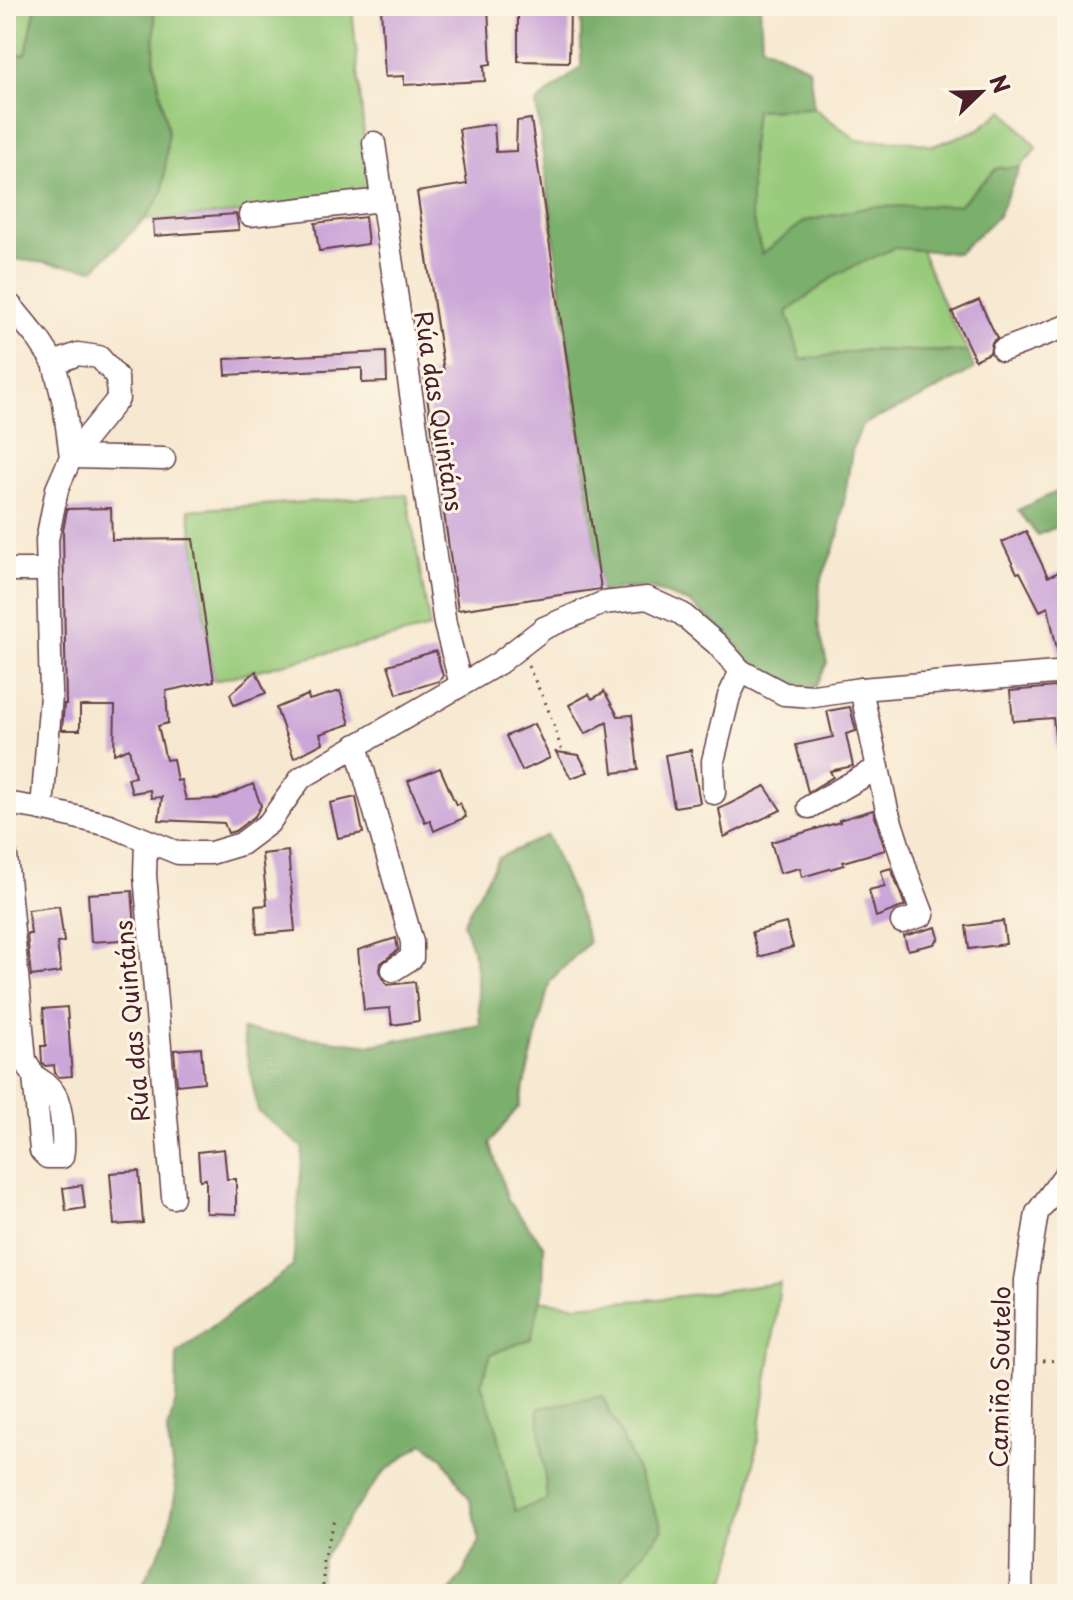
<svg xmlns="http://www.w3.org/2000/svg" width="1073" height="1600" font-family="'Playpen Sans',sans-serif">
<style>
.green{fill:#98cb7c;stroke:#717554;stroke-width:2}
.forest{fill:#7aaf6c;stroke:#62674c;stroke-width:2}
.building{fill:#cba6d8}
.lines{fill:none;stroke-linecap:round;stroke-linejoin:round}
.minor-casing{stroke:#643d44;stroke-width:25}
.path{stroke:#643d44;stroke-width:3;stroke-dasharray:2 6;stroke-linecap:butt}
.minor{stroke:#fff;stroke-width:22}
.labels{text-anchor:middle;dominant-baseline:central;stroke-width:6;stroke-linejoin:round;paint-order:stroke}
.street-label{font-size:24px;fill:#4a1f2b;stroke:#fcf5e5}
</style>
<rect width="100%" height="100%" fill="#fcf5e5"/>
<filter id="ink" filterUnits="userSpaceOnUse"><feTurbulence type="fractalNoise" baseFrequency=".0125" numOctaves="2"/><feDisplacementMap in="SourceGraphic" scale="16" xChannelSelector="R" yChannelSelector="G"/><feConvolveMatrix kernelMatrix="1 2 1 2 8 2 1 2 1" color-interpolation-filters="sRGB"/></filter>
<filter id="wash" filterUnits="userSpaceOnUse"><feTurbulence type="fractalNoise" baseFrequency=".006" numOctaves="4" result="noise"/><feDisplacementMap in="SourceGraphic" scale="32" xChannelSelector="R" yChannelSelector="G"/><feGaussianBlur stdDeviation="1.8" result="paint"/><feColorMatrix in="noise" values="0 0 0 0 0 0 0 0 0 0 0 0 0 0 0 0 0 1.4 0 .05"/><feComposite in="paint" operator="in"/></filter>
<g filter="url(#wash)">
<rect width="100%" height="100%" fill="#f7e9d1"/>
<g class="green">
<path d="M 6,6 L 36,6 L 26,54 L 6,57 Z"/>
<path d="M 153,6 L 352,6 L 370,201 L 250,215 L 237,213 L 153,220 L 145,219 L 164,179 L 168,132 L 154,60 L 155,23 Z"/>
<path d="M 814,108 L 857,140 L 908,141 L 933,146 L 979,129 L 1004,110 L 1037,148 L 1020,167 L 997,169 L 959,205 L 920,207 L 762,254 L 751,213 L 751,148 L 755,110 Z"/>
<path d="M 895,247 L 921,250 L 944,305 L 968,352 L 866,350 L 801,360 L 787,312 L 837,274 Z"/>
<path d="M 407,495 L 430,628 L 214,681 L 189,510 Z"/>
<path d="M 780,1283 L 773,1342 L 747,1509 L 722,1594 L 614,1594 L 617,1584 L 662,1529 L 622,1437 L 602,1396 L 547,1501 L 515,1512 L 497,1429 L 481,1384 L 491,1354 L 531,1339 L 540,1300 L 574,1305 L 658,1299 Z"/>
</g>
<g class="forest">
<path d="M 36,6 L 153,6 L 155,23 L 154,60 L 168,132 L 163,192 L 145,219 L 94,269 L 6,258 L 6,57 L 26,54 Z"/>
<path d="M 581,6 L 760,6 L 762,45 L 809,68 L 814,108 L 755,110 L 751,148 L 751,213 L 762,254 L 805,221 L 870,207 L 959,205 L 997,168 L 1020,167 L 998,216 L 958,253 L 894,248 L 837,274 L 787,312 L 801,360 L 866,350 L 968,352 L 974,369 L 923,397 L 862,425 L 852,451 L 838,538 L 820,583 L 818,624 L 827,663 L 816,687 L 798,685 L 747,661 L 730,636 L 690,603 L 650,588 L 624,588 L 601,594 L 536,103 L 581,67 Z"/>
<path d="M 1067,487 L 1067,523 L 1037,535 L 1018,510 Z"/>
<path d="M 6,612 L 9,613 L 15,768 L 6,768 Z"/>
<path d="M 547,835 L 575,901 L 589,942 L 550,981 L 519,1106 L 490,1143 L 508,1200 L 544,1246 L 543,1289 L 531,1339 L 491,1354 L 481,1384 L 497,1429 L 515,1511 L 547,1500 L 538,1408 L 602,1396 L 622,1437 L 663,1529 L 617,1584 L 614,1594 L 449,1594 L 462,1575 L 480,1541 L 470,1500 L 442,1457 L 423,1443 L 384,1472 L 353,1512 L 323,1559 L 317,1594 L 151,1594 L 143,1583 L 167,1538 L 176,1490 L 167,1433 L 176,1400 L 177,1353 L 293,1266 L 303,1148 L 258,1111 L 242,1030 L 372,1045 L 480,1025 L 475,957 L 463,923 L 498,858 Z"/>
</g>
<g id="blocks">
<g class="building">
<path d="M 398,6 L 466,6 L 466,9 L 488,8 L 491,64 L 484,65 L 485,81 L 404,85 L 404,76 L 385,77 L 381,7 Z"/>
<path d="M 518,6 L 570,7 L 569,62 L 518,61 Z"/>
<path d="M 531,119 L 601,589 L 458,610 L 424,375 L 444,372 L 417,192 L 467,184 L 459,129 L 494,124 L 496,152 L 516,151 L 517,121 Z"/>
<path d="M 236,214 L 239,230 L 154,236 L 153,220 Z"/>
<path d="M 365,217 L 368,244 L 319,251 L 315,223 Z"/>
<path d="M 979,300 L 997,338 L 992,342 L 990,353 L 975,360 L 952,312 Z"/>
<path d="M 386,352 L 387,382 L 362,383 L 362,368 L 226,375 L 225,359 Z"/>
<path d="M 111,508 L 112,540 L 193,539 L 214,681 L 166,691 L 168,723 L 158,726 L 166,760 L 173,759 L 177,781 L 181,780 L 186,800 L 218,799 L 253,784 L 261,806 L 255,816 L 235,831 L 228,833 L 224,823 L 159,820 L 162,797 L 151,798 L 150,790 L 132,793 L 128,778 L 135,777 L 129,748 L 114,754 L 115,706 L 80,706 L 80,730 L 62,730 L 64,704 L 66,704 L 63,531 L 67,509 Z"/>
<path d="M 1026,531 L 1048,577 L 1067,568 L 1067,658 L 1059,659 L 1048,607 L 1040,611 L 1020,572 L 1017,573 L 1002,542 Z"/>
<path d="M 436,651 L 443,676 L 439,681 L 397,694 L 388,665 Z"/>
<path d="M 256,671 L 266,693 L 234,705 L 230,694 Z"/>
<path d="M 1067,686 L 1067,753 L 1057,754 L 1053,718 L 1013,721 L 1010,691 Z"/>
<path d="M 340,691 L 350,724 L 320,734 L 323,743 L 294,758 L 276,708 L 308,695 L 309,700 Z"/>
<path d="M 604,691 L 618,716 L 632,715 L 638,770 L 613,773 L 607,722 L 585,734 L 569,705 L 589,694 L 592,699 L 603,693 Z"/>
<path d="M 850,707 L 856,731 L 846,734 L 853,766 L 830,771 L 833,777 L 808,792 L 796,745 L 833,737 L 827,711 Z"/>
<path d="M 534,724 L 550,758 L 522,771 L 506,736 Z"/>
<path d="M 691,750 L 700,803 L 674,807 L 665,755 Z"/>
<path d="M 556,752 L 579,755 L 588,772 L 571,778 Z"/>
<path d="M 440,768 L 456,805 L 460,803 L 466,817 L 434,831 L 430,820 L 425,822 L 408,781 Z"/>
<path d="M 765,786 L 781,810 L 724,837 L 719,809 Z"/>
<path d="M 356,797 L 363,833 L 338,838 L 330,803 Z"/>
<path d="M 873,810 L 885,850 L 843,862 L 844,865 L 802,877 L 800,868 L 780,873 L 771,842 L 840,822 L 839,820 Z"/>
<path d="M 288,851 L 295,931 L 257,934 L 255,906 L 267,905 L 262,854 Z"/>
<path d="M 891,868 L 905,906 L 876,917 L 869,890 L 885,886 L 881,871 Z"/>
<path d="M 132,891 L 136,939 L 91,942 L 88,894 Z"/>
<path d="M 59,906 L 64,942 L 57,943 L 61,972 L 31,976 L 27,934 L 31,934 L 28,910 Z"/>
<path d="M 1003,921 L 1006,944 L 969,949 L 966,926 Z"/>
<path d="M 786,923 L 793,947 L 759,957 L 752,932 Z"/>
<path d="M 936,927 L 939,938 L 934,944 L 908,950 L 904,936 Z"/>
<path d="M 396,938 L 398,950 L 381,963 L 379,971 L 387,985 L 415,982 L 419,1021 L 392,1025 L 390,1008 L 364,1010 L 358,950 Z"/>
<path d="M 67,1007 L 72,1076 L 59,1077 L 55,1073 L 54,1065 L 45,1066 L 42,1062 L 41,1046 L 46,1046 L 43,1009 Z"/>
<path d="M 201,1048 L 204,1082 L 177,1085 L 174,1050 Z"/>
<path d="M 224,1149 L 227,1179 L 236,1179 L 236,1214 L 206,1213 L 206,1179 L 200,1180 L 198,1152 Z"/>
<path d="M 139,1171 L 143,1223 L 114,1225 L 110,1173 Z"/>
<path d="M 82,1185 L 85,1208 L 66,1211 L 63,1188 Z"/>
</g>
</g>
</g>
<g filter="url(#ink)">
<use href="#blocks" fill-opacity="0" stroke="#643d44" stroke-width="2"/>
<g class="lines">
<g class="minor-casing">
<g id="minor">
<path d="M 374,143 L 445,624 L 461,685"/>
<path d="M 250,215 L 382,200"/>
<path d="M 6,305 L 11,306 L 39,340 L 54,363 L 64,403 L 71,457 L 57,489 L 47,540 L 51,695 L 42,809"/>
<path d="M 1003,350 L 1067,326"/>
<path d="M 54,363 L 78,354 L 99,357 L 117,377 L 118,399 L 71,457 L 164,459"/>
<path d="M 6,570 L 48,570"/>
<path d="M 861,689 L 887,810 L 907,873 L 923,915 L 902,922"/>
<path d="M 356,745 L 412,942 L 412,958 L 393,970"/>
<path d="M 714,793 L 713,761 L 729,696 L 741,671"/>
<path d="M 6,803 L 42,809 L 109,825 L 178,853 L 211,853 L 241,844 L 269,823 L 301,778 L 499,663 L 544,628 L 603,603 L 647,598 L 682,614 L 717,644 L 741,671 L 784,694 L 814,696 L 861,689 L 1067,672"/>
<path d="M 809,807 L 878,768"/>
<path d="M 146,841 L 145,875 L 173,1197"/>
<path d="M 6,856 L 25,1060 L 34,1076 L 41,1151 L 47,1157 L 62,1157 C 65,1143 62,1104 54,1093 C 49,1085 42,1081 34,1076"/>
<path d="M 1021,1594 L 1026,1280 L 1037,1213 L 1067,1172"/>
</g>
</g>
<g class="path">
<path d="M 528,666 L 547,706 L 562,751"/>
<path d="M 1043,1361 L 1067,1360"/>
<path d="M 323,1594 L 323,1559 L 335,1520"/>
</g>
<use href="#minor" class="minor"/>
</g>
</g>
<g class="labels">
<g class="street-label">
<text transform="translate(440 411) rotate(81)">Rúa das Quintáns</text>
<text transform="translate(131 1021) rotate(-95)">Rúa das Quintáns</text>
<text transform="translate(999 1377) rotate(-89)">Camiño Soutelo</text>
</g>
</g>
<rect width="1073" height="1600" fill="none" stroke="#fcf5e5" stroke-width="32"/>
<g transform="translate(981 92) rotate(67)" stroke="#fcf5e5" stroke-width="6" paint-order="stroke">
<path d="M0-6L14 30L0 20L-14 30Z" fill="#4a1f2b"/>
<text y="-12" font-size="22" font-weight="bold" text-anchor="middle" fill="#4a1f2b">N</text>
</g>
</svg>
